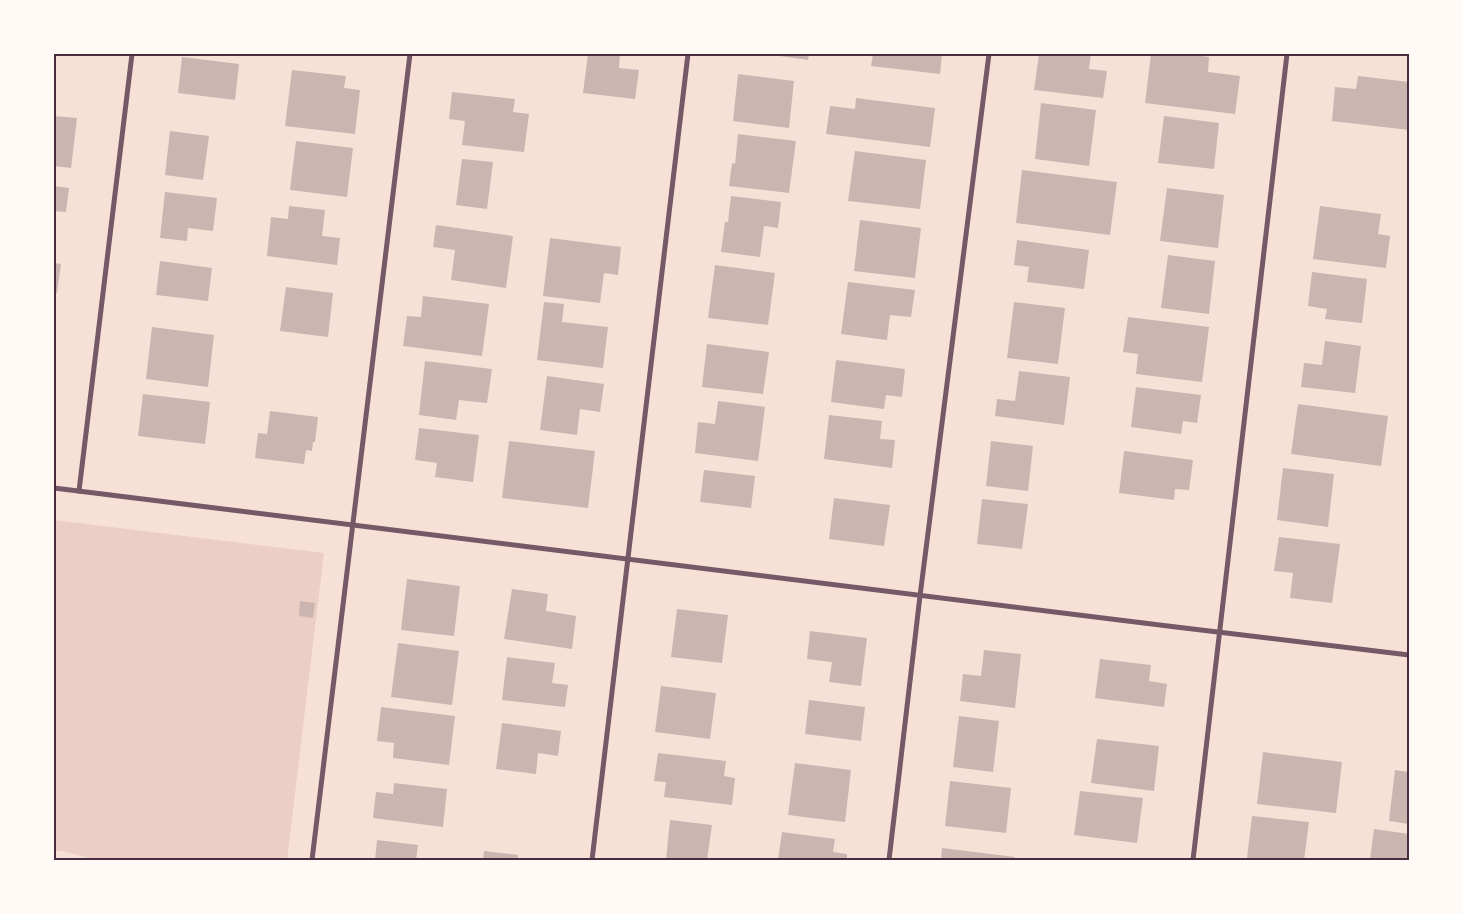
<svg xmlns="http://www.w3.org/2000/svg" width="1463" height="914" font-family="Raleway,sans-serif">
<style>
.green{fill:#ebcfc5}
.building{fill:#ccb4b1}
.lines{fill:none;stroke-linecap:round;stroke-linejoin:round}
.minor{stroke:#755966;stroke-width:5}
.neatline{fill:none;stroke:#4a2c40;stroke-width:2}
</style>
<rect width="100%" height="100%" fill="#f7e1d7"/>
<path class="green" d="M 54,520 L 324,553 L 287,860 L 95,860 L 63,851 L 54,851 Z"/>
<g class="building">
<path d="M 588,54 L 620,54 L 619,68 L 639,70 L 635,99 L 583,93 Z"/>
<path d="M 766,54 L 809,54 L 808,60 Z"/>
<path d="M 873,54 L 942,54 L 940,74 L 871,66 Z"/>
<path d="M 1039,54 L 1091,54 L 1089,69 L 1107,71 L 1103,98 L 1034,90 Z"/>
<path d="M 1151,54 L 1188,54 L 1209,57 L 1208,72 L 1240,76 L 1235,114 L 1145,103 Z"/>
<path d="M 182,57 L 239,64 L 235,100 L 178,93 Z"/>
<path d="M 292,70 L 346,76 L 344,88 L 360,90 L 355,134 L 285,126 Z"/>
<path d="M 738,74 L 794,81 L 789,128 L 733,121 Z"/>
<path d="M 1358,76 L 1409,82 L 1409,130 L 1332,121 L 1335,87 L 1356,89 Z"/>
<path d="M 452,92 L 515,99 L 513,112 L 529,114 L 524,152 L 462,145 L 465,121 L 449,119 Z"/>
<path d="M 856,98 L 935,108 L 930,147 L 826,134 L 830,106 L 855,109 Z"/>
<path d="M 1041,103 L 1096,110 L 1089,166 L 1035,159 Z"/>
<path d="M 54,116 L 77,118 L 71,168 L 54,166 Z"/>
<path d="M 1164,116 L 1219,123 L 1214,169 L 1158,163 Z"/>
<path d="M 170,131 L 209,136 L 203,180 L 165,175 Z"/>
<path d="M 738,134 L 796,141 L 789,193 L 729,186 L 732,163 L 735,164 Z"/>
<path d="M 296,141 L 353,148 L 347,197 L 290,190 Z"/>
<path d="M 855,151 L 926,160 L 920,209 L 848,201 Z"/>
<path d="M 462,159 L 493,162 L 487,209 L 456,205 Z"/>
<path d="M 1022,170 L 1117,182 L 1110,235 L 1016,223 Z"/>
<path d="M 54,186 L 69,188 L 66,212 L 54,211 Z"/>
<path d="M 1167,188 L 1224,195 L 1218,248 L 1160,241 Z"/>
<path d="M 165,192 L 217,198 L 213,231 L 188,228 L 187,241 L 160,238 Z"/>
<path d="M 731,196 L 781,202 L 778,228 L 764,226 L 760,257 L 721,252 L 725,222 L 728,222 Z"/>
<path d="M 289,206 L 325,210 L 322,236 L 340,238 L 337,265 L 267,256 L 271,217 L 288,219 Z"/>
<path d="M 1320,206 L 1381,214 L 1378,234 L 1390,236 L 1386,268 L 1313,259 Z"/>
<path d="M 860,220 L 921,228 L 915,278 L 854,271 Z"/>
<path d="M 436,225 L 513,236 L 506,288 L 451,280 L 455,250 L 433,247 Z"/>
<path d="M 550,238 L 621,247 L 618,275 L 604,273 L 600,303 L 543,296 Z"/>
<path d="M 1017,240 L 1089,250 L 1084,289 L 1027,282 L 1029,267 L 1014,265 Z"/>
<path d="M 1168,255 L 1215,261 L 1209,314 L 1161,308 Z"/>
<path d="M 160,261 L 212,268 L 208,301 L 156,295 Z"/>
<path d="M 54,263 L 61,264 L 57,293 L 54,293 Z"/>
<path d="M 715,265 L 775,273 L 768,325 L 708,318 Z"/>
<path d="M 1312,272 L 1367,279 L 1362,323 L 1325,319 L 1327,309 L 1308,306 Z"/>
<path d="M 848,282 L 915,290 L 911,317 L 890,315 L 887,340 L 841,334 Z"/>
<path d="M 286,287 L 333,293 L 328,337 L 280,331 Z"/>
<path d="M 423,296 L 489,304 L 482,356 L 403,346 L 407,316 L 421,317 Z"/>
<path d="M 544,302 L 564,304 L 562,322 L 608,327 L 603,368 L 537,360 Z"/>
<path d="M 1014,302 L 1065,308 L 1058,364 L 1007,358 Z"/>
<path d="M 1128,317 L 1209,327 L 1202,382 L 1136,374 L 1138,354 L 1123,352 Z"/>
<path d="M 152,327 L 214,335 L 208,387 L 146,379 Z"/>
<path d="M 1325,341 L 1361,346 L 1355,393 L 1301,387 L 1304,363 L 1322,365 Z"/>
<path d="M 707,344 L 769,352 L 763,394 L 702,387 Z"/>
<path d="M 836,360 L 905,369 L 902,397 L 886,395 L 884,409 L 831,402 Z"/>
<path d="M 425,361 L 492,369 L 487,403 L 459,400 L 456,420 L 419,415 Z"/>
<path d="M 1019,371 L 1070,377 L 1064,425 L 995,416 L 997,399 L 1015,401 Z"/>
<path d="M 547,376 L 604,384 L 600,412 L 580,409 L 577,435 L 540,430 Z"/>
<path d="M 1136,387 L 1201,395 L 1197,423 L 1183,421 L 1181,434 L 1131,427 Z"/>
<path d="M 143,394 L 210,402 L 205,444 L 138,436 Z"/>
<path d="M 718,401 L 765,407 L 758,461 L 695,453 L 698,422 L 715,424 Z"/>
<path d="M 1298,404 L 1388,416 L 1381,466 L 1291,454 Z"/>
<path d="M 270,411 L 318,417 L 315,442 L 313,442 L 312,451 L 306,450 L 304,464 L 255,458 L 258,433 L 267,434 Z"/>
<path d="M 829,415 L 882,421 L 880,439 L 895,440 L 892,468 L 824,459 Z"/>
<path d="M 419,428 L 479,435 L 473,482 L 435,477 L 437,463 L 415,460 Z"/>
<path d="M 509,441 L 595,451 L 588,508 L 502,498 Z"/>
<path d="M 991,441 L 1033,446 L 1028,491 L 986,486 Z"/>
<path d="M 1124,451 L 1193,460 L 1189,490 L 1175,489 L 1174,500 L 1119,493 Z"/>
<path d="M 1283,468 L 1334,474 L 1328,527 L 1277,520 Z"/>
<path d="M 704,470 L 755,476 L 751,508 L 700,502 Z"/>
<path d="M 834,498 L 890,505 L 884,546 L 829,539 Z"/>
<path d="M 982,499 L 1028,504 L 1022,549 L 977,544 Z"/>
<path d="M 1279,537 L 1340,544 L 1332,603 L 1290,598 L 1293,573 L 1274,571 Z"/>
<path d="M 407,579 L 460,586 L 454,636 L 401,630 Z"/>
<path d="M 512,589 L 548,594 L 546,611 L 576,616 L 572,649 L 504,639 Z"/>
<path d="M 300,601 L 315,603 L 313,618 L 299,616 Z"/>
<path d="M 677,609 L 728,615 L 722,663 L 671,657 Z"/>
<path d="M 810,631 L 867,638 L 861,686 L 829,682 L 832,662 L 807,659 Z"/>
<path d="M 398,643 L 459,651 L 452,705 L 391,697 Z"/>
<path d="M 984,650 L 1021,654 L 1015,708 L 960,701 L 963,674 L 981,676 Z"/>
<path d="M 507,657 L 555,663 L 552,683 L 568,685 L 565,707 L 502,700 Z"/>
<path d="M 1100,659 L 1151,665 L 1149,681 L 1167,684 L 1164,707 L 1095,698 Z"/>
<path d="M 661,686 L 716,693 L 710,739 L 655,732 Z"/>
<path d="M 809,700 L 865,707 L 861,741 L 805,734 Z"/>
<path d="M 381,707 L 455,716 L 449,765 L 393,758 L 394,743 L 377,741 Z"/>
<path d="M 959,716 L 999,721 L 993,772 L 953,767 Z"/>
<path d="M 502,723 L 561,731 L 558,756 L 538,753 L 536,774 L 496,769 Z"/>
<path d="M 1097,739 L 1159,746 L 1154,791 L 1091,783 Z"/>
<path d="M 1263,752 L 1342,762 L 1336,813 L 1257,804 Z"/>
<path d="M 658,753 L 726,761 L 724,776 L 735,778 L 732,805 L 664,797 L 666,782 L 654,781 Z"/>
<path d="M 795,763 L 851,770 L 845,822 L 788,815 Z"/>
<path d="M 1395,770 L 1409,772 L 1409,824 L 1389,821 Z"/>
<path d="M 950,781 L 1011,788 L 1006,833 L 945,826 Z"/>
<path d="M 394,783 L 447,789 L 443,827 L 373,818 L 376,792 L 393,794 Z"/>
<path d="M 1080,791 L 1143,798 L 1137,843 L 1074,835 Z"/>
<path d="M 1252,816 L 1309,822 L 1304,860 L 1266,860 L 1247,858 Z"/>
<path d="M 670,820 L 712,825 L 707,860 L 666,860 Z"/>
<path d="M 1374,829 L 1409,834 L 1409,860 L 1370,860 Z"/>
<path d="M 782,832 L 835,839 L 833,852 L 847,854 L 847,860 L 778,860 Z"/>
<path d="M 377,840 L 418,845 L 416,860 L 375,860 Z"/>
<path d="M 942,848 L 1015,857 L 1014,860 L 941,860 Z"/>
<path d="M 484,851 L 518,855 L 518,860 L 483,860 Z"/>
</g>
<g class="lines">
<g class="minor">
<path d="M 54,488 L 1176,627 L 1409,655"/>
<path d="M 79,491 L 132,54"/>
<path d="M 312,860 L 410,54"/>
<path d="M 592,860 L 688,54"/>
<path d="M 889,860 L 920,596 L 989,54"/>
<path d="M 1193,860 L 1287,54"/>
</g>
</g>
<rect width="1463" height="914" fill="none" stroke="#fffaf5" stroke-width="110"/>
<rect x="55" y="55" width="1353" height="804" class="neatline"/>
</svg>
